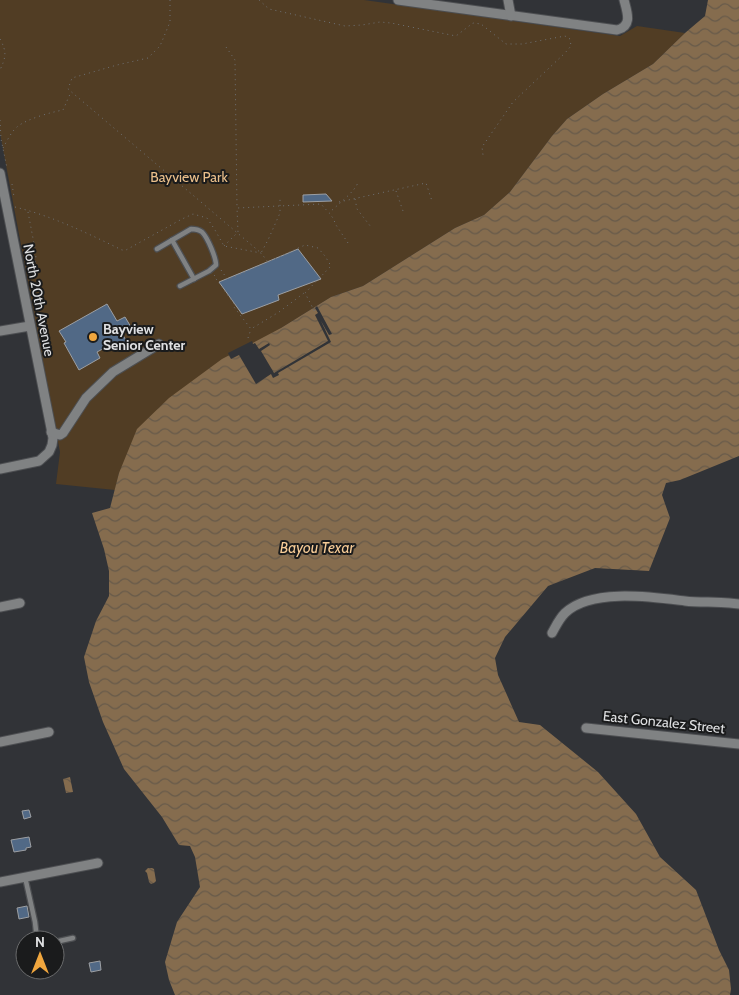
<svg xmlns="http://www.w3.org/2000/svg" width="739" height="995" font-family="Cabin,sans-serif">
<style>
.park{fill:#513d24}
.water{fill:url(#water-waves)}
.pier{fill:#313337}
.building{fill:#516986;stroke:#9c9fa3}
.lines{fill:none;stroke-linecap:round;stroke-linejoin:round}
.service-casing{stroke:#4d4f52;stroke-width:7}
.minor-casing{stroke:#4d4f52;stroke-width:11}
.path{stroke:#6f7174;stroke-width:1;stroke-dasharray:1 4;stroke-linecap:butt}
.service{stroke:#808283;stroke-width:4.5}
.minor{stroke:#808283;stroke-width:9}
.poi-dot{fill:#f0a63e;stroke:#1a1b1c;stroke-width:2}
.labels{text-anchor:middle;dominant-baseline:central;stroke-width:4;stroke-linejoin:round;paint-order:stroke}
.park-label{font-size:14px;fill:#eabf8b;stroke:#1a1b1c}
.street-label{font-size:14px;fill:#dfe0e2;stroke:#1a1b1c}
.poi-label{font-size:14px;font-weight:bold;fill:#dfe0e2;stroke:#1a1b1c;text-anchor:start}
.water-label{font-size:15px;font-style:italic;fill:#f7cc97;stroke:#1a1b1c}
</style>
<defs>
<pattern id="water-waves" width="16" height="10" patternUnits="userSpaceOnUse" patternTransform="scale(1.25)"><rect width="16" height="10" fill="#856c4e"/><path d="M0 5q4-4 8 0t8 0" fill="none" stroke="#675a4a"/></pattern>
</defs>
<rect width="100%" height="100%" fill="#313337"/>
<path class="park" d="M 0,0 L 364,0 L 620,36 L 637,26 L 685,33 L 653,64 L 603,94 L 567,119 L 552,136 L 510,192 L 484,215 L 455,228 L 363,286 L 331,297 L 281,328 L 119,473 L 115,490 L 56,484 L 60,452 L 0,133 Z"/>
<g class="water">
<path d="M 708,0 L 739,0 L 739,456 L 680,480 L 666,483 L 662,495 L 670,518 L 649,571 L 595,568 L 548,586 L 505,637 L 495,658 L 498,675 L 519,722 L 540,725 L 598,772 L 636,814 L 660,857 L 696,890 L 719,950 L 729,970 L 731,989 L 730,995 L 175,995 L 169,980 L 165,962 L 177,922 L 200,887 L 195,857 L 190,846 L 179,845 L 162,817 L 124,769 L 103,722 L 89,682 L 84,657 L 96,621 L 109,596 L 109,571 L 104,549 L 92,513 L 110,508 L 119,473 L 137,429 L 169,398 L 222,359 L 281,328 L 331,297 L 363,286 L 455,228 L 484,215 L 510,192 L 552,136 L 567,119 L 603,94 L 653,64 L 685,33 L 705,16 Z"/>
<path d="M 70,777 L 73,792 L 66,793 L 63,779 Z"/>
<path d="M 148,868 L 152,868 L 154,869 L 156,881 L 154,883 L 151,884 L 149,882 L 147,873 L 145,871 Z"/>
</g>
<path class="pier" d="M 317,306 L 332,334 L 329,335 L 321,321 L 331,342 L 278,373 L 279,375 L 273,378 L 271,374 L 256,384 L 239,355 L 231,359 L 228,353 L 252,341 L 253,344 L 255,343 L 259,349 L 269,343 L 270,345 L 261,351 L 274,373 L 328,341 L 315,315 L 318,313 L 315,308 Z"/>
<g class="building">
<path d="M 326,194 L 332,201 L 303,202 L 303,195 Z"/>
<path d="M 298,249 L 321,279 L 278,295 L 279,300 L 242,314 L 219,282 Z"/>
<path d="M 107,304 L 117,321 L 125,317 L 131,327 L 121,332 L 127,342 L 113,350 L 110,345 L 97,352 L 100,358 L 79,370 L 64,343 L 66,342 L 59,331 Z"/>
<path d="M 29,810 L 31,817 L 24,819 L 22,811 Z"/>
<path d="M 29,837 L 31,847 L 26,848 L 26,850 L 14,852 L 11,840 Z"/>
<path d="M 27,906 L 29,917 L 19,919 L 17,908 Z"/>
<path d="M 100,961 L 101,970 L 91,972 L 89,963 Z"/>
</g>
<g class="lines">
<g class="service-casing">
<g id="service">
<path d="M 172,240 L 194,279"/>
<path d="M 157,249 L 191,229 C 195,229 198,229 202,232 C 208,238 216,258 216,265 L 209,271 L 180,286"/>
<path d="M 25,877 L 35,922 L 37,940"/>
<path d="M 55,942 L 73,938"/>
</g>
</g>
<g class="minor-casing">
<g id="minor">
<path d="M 398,0 L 617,30 C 633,26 627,12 624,0"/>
<path d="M 508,0 L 511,16"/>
<path d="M 0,173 L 53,438 L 52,445 L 49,452 L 39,461 L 0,469"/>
<path d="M 0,331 L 30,326"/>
<path d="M 51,432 L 60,435 L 63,433 L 86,398 L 113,372 L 159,344"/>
<path d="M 0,607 L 20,603"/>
<path d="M 552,633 C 556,626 559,619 565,613 C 591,588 652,597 685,601 C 692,602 700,602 708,602 C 718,602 729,603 739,604"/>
<path d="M 586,728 L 739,744"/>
<path d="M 0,742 L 49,732"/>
<path d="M 0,882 L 98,863"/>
</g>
</g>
<g class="path">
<path d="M 170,0 L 170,22 L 160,46 L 148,58 L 117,65 L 72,78 L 68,89 L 261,253 L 268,240 L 280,213 L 280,196"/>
<path d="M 259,0 L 269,9 L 345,26 L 362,25 L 380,22 L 391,23 L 456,36 L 473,23 L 481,24 L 506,44 L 522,44 L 565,36 L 570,39 L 571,46 L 565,53 L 513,102 L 482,147 L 483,155"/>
<path d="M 0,39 C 7,52 6,57 0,70"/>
<path d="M 226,47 L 235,60 L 237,208 L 321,204 L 329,213"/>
<path d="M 0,120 L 1,139 L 7,168"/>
<path d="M 3,148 C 7,141 11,132 17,127 C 26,119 52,112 63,110 L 71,92"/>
<path d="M 12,184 L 14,197"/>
<path d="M 396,191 L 403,211"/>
<path d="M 355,199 L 357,209 L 371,227"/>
<path d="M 339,202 L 426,183 L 432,201"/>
<path d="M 15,207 C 52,216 87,233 122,250 L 126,250 L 182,219 L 193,214 L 207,218 L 215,230 L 224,246 L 261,253 L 268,262 L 305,245 L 318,248 L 325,256 L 331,266 L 305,293 L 316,314"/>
<path d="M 28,212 L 36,254 L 35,270"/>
<path d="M 348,243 L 336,225 L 333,218 L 329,213 C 337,205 356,191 358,182"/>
<path d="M 224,246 L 238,232 L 237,208"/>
<path d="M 221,270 L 228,280 L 268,262"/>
<path d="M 215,275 L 214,276 L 235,305 L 234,307 L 251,329 L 279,312 L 304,293"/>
<path d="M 248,338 L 251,329"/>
</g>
<use href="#service" class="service"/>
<use href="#minor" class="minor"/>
</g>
<circle class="poi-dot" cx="93" cy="337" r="5"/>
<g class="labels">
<g class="park-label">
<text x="189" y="177">Bayview Park</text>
</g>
<g class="street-label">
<text transform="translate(39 300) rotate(79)">North 20th Avenue</text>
<text transform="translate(664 722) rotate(6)">East Gonzalez Street</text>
</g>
<g class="poi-label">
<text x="103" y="329">Bayview<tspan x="103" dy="16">Senior Center</tspan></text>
</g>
<g class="water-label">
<text x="317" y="548">Bayou Texar</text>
</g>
</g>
<g transform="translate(40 955)"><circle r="24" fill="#1a1b1c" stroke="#696a6b"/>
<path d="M0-4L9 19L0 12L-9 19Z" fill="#f0a63e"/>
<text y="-8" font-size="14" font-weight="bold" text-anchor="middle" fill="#dfe0e2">N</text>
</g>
</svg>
